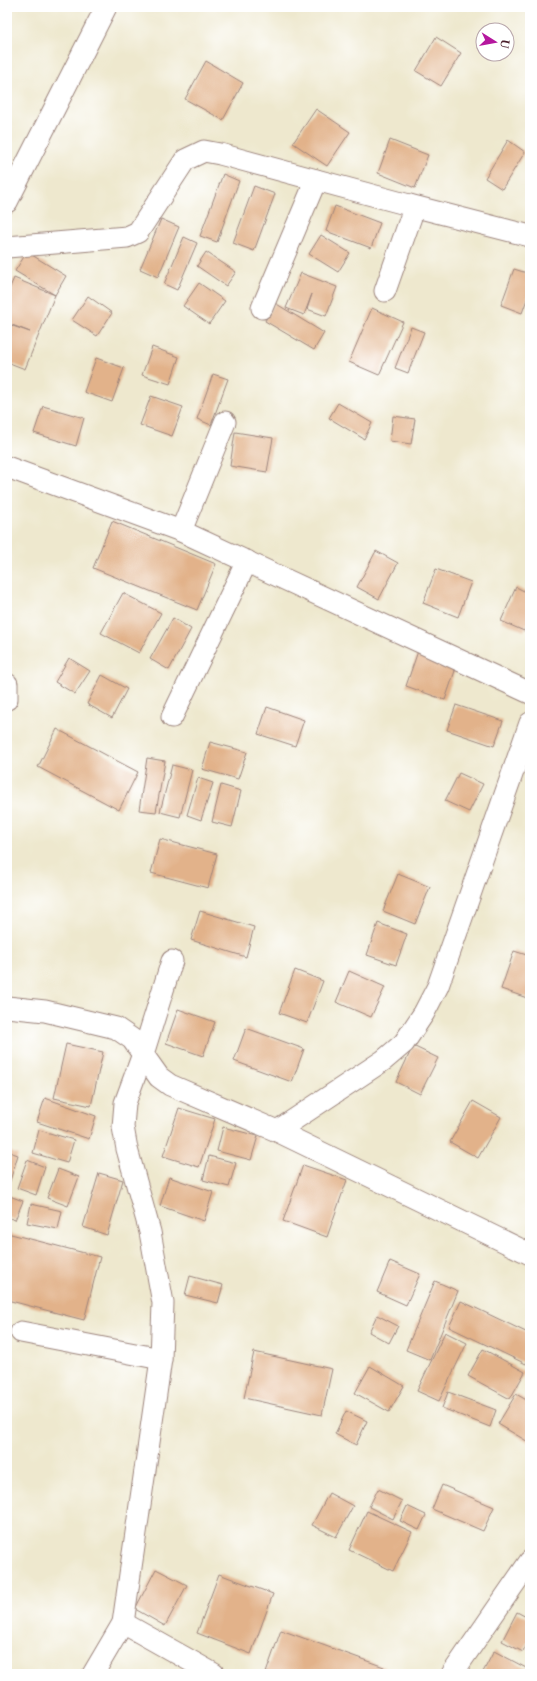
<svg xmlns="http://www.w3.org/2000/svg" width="537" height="1681" font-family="'Libre Caslon Text',serif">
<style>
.building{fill:#e2b28a}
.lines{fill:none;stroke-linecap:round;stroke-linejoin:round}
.minor-casing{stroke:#9c847c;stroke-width:23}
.minor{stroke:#fff;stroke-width:21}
</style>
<rect width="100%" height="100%" fill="#fff"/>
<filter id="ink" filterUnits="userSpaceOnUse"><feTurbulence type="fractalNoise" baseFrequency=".025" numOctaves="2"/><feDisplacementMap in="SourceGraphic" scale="8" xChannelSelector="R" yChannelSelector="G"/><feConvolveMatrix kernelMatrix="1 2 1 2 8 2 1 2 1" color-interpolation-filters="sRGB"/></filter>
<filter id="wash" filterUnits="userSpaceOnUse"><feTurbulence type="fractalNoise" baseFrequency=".012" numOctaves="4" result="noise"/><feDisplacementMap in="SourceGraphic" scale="16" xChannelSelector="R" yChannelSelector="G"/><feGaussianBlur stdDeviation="0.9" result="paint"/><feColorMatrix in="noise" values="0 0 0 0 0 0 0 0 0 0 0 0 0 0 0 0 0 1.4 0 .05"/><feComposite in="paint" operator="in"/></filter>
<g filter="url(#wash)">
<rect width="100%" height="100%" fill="#eee8ce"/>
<g id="blocks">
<g class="building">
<path d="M 436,37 L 461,53 L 441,86 L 416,71 Z"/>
<path d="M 206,61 L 243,83 L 223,120 L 185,99 Z"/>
<path d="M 316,109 L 350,132 L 327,166 L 293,143 Z"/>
<path d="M 390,140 L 428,155 L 415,188 L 378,173 Z"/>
<path d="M 508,140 L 525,152 L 502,189 L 485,178 Z"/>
<path d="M 223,174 L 239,181 L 217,242 L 200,236 Z"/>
<path d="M 254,186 L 275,194 L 254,251 L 233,243 Z"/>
<path d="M 335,206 L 380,223 L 371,248 L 326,231 Z"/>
<path d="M 161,219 L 179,227 L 158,277 L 140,269 Z"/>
<path d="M 321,235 L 350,253 L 338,272 L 309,254 Z"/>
<path d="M 184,237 L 197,243 L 177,290 L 164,284 Z"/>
<path d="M 27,252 L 66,276 L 55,295 L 25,369 L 7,362 L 7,324 L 30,332 L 7,323 L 7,294 L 14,278 L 55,295 L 15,271 Z"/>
<path d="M 206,252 L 236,272 L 226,286 L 197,266 Z"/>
<path d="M 514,269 L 530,274 L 530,291 L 522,313 L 501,305 Z"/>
<path d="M 301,273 L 337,287 L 326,316 L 307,309 L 312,294 L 304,315 L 286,308 Z"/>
<path d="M 199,283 L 225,301 L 209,324 L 183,306 Z"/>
<path d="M 88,296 L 112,313 L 97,336 L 72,320 Z"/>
<path d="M 275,303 L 324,333 L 314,350 L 265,321 Z"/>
<path d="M 372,308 L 403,322 L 379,375 L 349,362 Z"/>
<path d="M 411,327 L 424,332 L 408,373 L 395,368 Z"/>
<path d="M 152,347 L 179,357 L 170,384 L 142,375 Z"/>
<path d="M 96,358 L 124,368 L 112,402 L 84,392 Z"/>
<path d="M 213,374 L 228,379 L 211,425 L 197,419 Z"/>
<path d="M 151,396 L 183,407 L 172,436 L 140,425 Z"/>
<path d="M 338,403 L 372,423 L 364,439 L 329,418 Z"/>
<path d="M 43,406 L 84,418 L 76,446 L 34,433 Z"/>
<path d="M 393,416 L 415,419 L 411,444 L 390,441 Z"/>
<path d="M 235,432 L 273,438 L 267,472 L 230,466 Z"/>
<path d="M 112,521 L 216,564 L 197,610 L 93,568 Z"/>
<path d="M 376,551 L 398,563 L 379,599 L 357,587 Z"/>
<path d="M 436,569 L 471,582 L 458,617 L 423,603 Z"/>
<path d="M 516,587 L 530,594 L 530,618 L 524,631 L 501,621 Z"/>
<path d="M 123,593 L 161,613 L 139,653 L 101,633 Z"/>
<path d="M 173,618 L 191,629 L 169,670 L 150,659 Z"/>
<path d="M 418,651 L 457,665 L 445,700 L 406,686 Z"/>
<path d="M 69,658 L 90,671 L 75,694 L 55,682 Z"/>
<path d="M 102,675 L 127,689 L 112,718 L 87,704 Z"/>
<path d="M 456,705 L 503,721 L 494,746 L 447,730 Z"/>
<path d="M 267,707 L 304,720 L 295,746 L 258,734 Z"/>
<path d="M 57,729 L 138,772 L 119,810 L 38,767 Z"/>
<path d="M 210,742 L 247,752 L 238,779 L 202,769 Z"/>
<path d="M 147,758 L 165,761 L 156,812 L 139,810 Z"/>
<path d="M 172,765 L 192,770 L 180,817 L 160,812 Z"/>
<path d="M 459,773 L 483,784 L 469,812 L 445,801 Z"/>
<path d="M 198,778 L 213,783 L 201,820 L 187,815 Z"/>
<path d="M 221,785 L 241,791 L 232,827 L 212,822 Z"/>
<path d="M 160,839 L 217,854 L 208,888 L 151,873 Z"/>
<path d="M 398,874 L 430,887 L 415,924 L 383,911 Z"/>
<path d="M 200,911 L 254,927 L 246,957 L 191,940 Z"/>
<path d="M 378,923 L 407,934 L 396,965 L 367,955 Z"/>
<path d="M 514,951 L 530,956 L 530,999 L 501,989 Z"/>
<path d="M 295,970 L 323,981 L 307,1023 L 279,1013 Z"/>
<path d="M 349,971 L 385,987 L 371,1017 L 336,1002 Z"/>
<path d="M 178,1009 L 215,1022 L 203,1056 L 166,1043 Z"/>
<path d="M 246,1028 L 304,1049 L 292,1082 L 234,1061 Z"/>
<path d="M 66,1044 L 103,1052 L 91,1106 L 54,1098 Z"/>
<path d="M 413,1046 L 438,1058 L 420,1094 L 396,1082 Z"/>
<path d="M 45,1098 L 96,1116 L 89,1139 L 37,1122 Z"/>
<path d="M 473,1101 L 501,1117 L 478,1158 L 450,1142 Z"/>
<path d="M 179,1108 L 215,1119 L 199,1167 L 163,1156 Z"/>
<path d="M 223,1127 L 258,1136 L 251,1160 L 217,1151 Z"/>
<path d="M 39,1130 L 74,1140 L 67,1163 L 33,1153 Z"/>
<path d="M 7,1151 L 18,1155 L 9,1184 L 7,1183 Z"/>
<path d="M 209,1156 L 236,1163 L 229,1187 L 203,1180 Z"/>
<path d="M 27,1160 L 45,1167 L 36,1195 L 17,1188 Z"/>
<path d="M 303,1165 L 347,1180 L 327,1237 L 283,1221 Z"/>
<path d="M 58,1169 L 79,1177 L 68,1206 L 47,1198 Z"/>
<path d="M 99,1173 L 123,1180 L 107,1235 L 83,1227 Z"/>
<path d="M 169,1177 L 213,1192 L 204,1221 L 160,1206 Z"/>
<path d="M 7,1195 L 23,1201 L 15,1220 L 7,1217 Z"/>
<path d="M 31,1204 L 62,1211 L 58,1229 L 27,1223 Z"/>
<path d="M 7,1233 L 100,1257 L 84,1320 L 7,1300 Z"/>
<path d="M 390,1261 L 420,1274 L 406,1305 L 377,1292 Z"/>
<path d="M 190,1276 L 223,1285 L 218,1303 L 185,1295 Z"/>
<path d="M 435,1281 L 458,1291 L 430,1360 L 406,1350 Z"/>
<path d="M 461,1301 L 530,1334 L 530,1356 L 526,1364 L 449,1327 Z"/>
<path d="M 377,1315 L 398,1326 L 389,1343 L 369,1332 Z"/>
<path d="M 445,1332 L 467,1343 L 439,1401 L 417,1391 Z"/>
<path d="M 483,1349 L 525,1372 L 510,1399 L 468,1376 Z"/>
<path d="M 254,1352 L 332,1369 L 322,1415 L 244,1398 Z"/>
<path d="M 370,1366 L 404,1386 L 389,1412 L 355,1393 Z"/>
<path d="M 448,1392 L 496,1410 L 490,1427 L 442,1408 Z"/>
<path d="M 516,1394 L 530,1402 L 530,1443 L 498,1424 Z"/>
<path d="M 346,1411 L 367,1421 L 356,1445 L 335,1434 Z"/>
<path d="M 442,1485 L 494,1507 L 483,1531 L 432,1509 Z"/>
<path d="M 378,1489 L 402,1501 L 393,1519 L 369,1507 Z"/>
<path d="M 329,1493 L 353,1506 L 336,1537 L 312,1525 Z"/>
<path d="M 407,1506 L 426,1515 L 419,1530 L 400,1521 Z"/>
<path d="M 367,1511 L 412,1532 L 393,1571 L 349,1550 Z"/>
<path d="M 156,1569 L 187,1585 L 165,1626 L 135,1609 Z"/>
<path d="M 219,1574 L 273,1594 L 251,1654 L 197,1633 Z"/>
<path d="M 517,1612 L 530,1619 L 530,1639 L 523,1652 L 502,1641 Z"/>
<path d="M 281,1630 L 384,1667 L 382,1674 L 266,1673 Z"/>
<path d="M 494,1651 L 530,1670 L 528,1674 L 487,1674 L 483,1672 Z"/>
</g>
</g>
</g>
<g filter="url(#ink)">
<use href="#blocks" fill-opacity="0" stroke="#9c847c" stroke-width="1"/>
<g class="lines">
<g class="minor-casing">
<g id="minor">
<path d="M 7,202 L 106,7"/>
<path d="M 409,205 L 530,236"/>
<path d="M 7,247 L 127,237 L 138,232 L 185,160 L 204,151 L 220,154 L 409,205 L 412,209 L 412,214 L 385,291"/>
<path d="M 262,308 L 316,180"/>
<path d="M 7,467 L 181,531 L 530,693"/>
<path d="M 181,531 L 225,422"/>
<path d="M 7,684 L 7,699"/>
<path d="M 172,717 L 247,561"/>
<path d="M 7,1007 L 45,1011 L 116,1028 L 132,1039 L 159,1077 L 170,1085 L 277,1131 L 530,1254"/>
<path d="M 277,1131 L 384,1060 L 404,1043 L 424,1013 L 438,986 L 530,723"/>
<path d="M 21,1332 L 161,1359"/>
<path d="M 123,1623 L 161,1359 L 163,1303 L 150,1232 L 127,1149 L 123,1127 L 125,1103 L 143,1054 L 172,961"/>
<path d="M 93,1674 L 123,1623 L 214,1674"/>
<path d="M 452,1674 L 530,1561"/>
</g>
</g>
<use href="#minor" class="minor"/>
</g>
</g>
<rect width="537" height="1681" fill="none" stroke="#fff" stroke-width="24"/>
<g transform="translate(495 42) rotate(101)"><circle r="19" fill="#ffffff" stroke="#b7a5aa"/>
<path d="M0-3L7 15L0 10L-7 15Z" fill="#b5179e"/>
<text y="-6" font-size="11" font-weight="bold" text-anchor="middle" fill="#4a1f2b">U</text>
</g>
</svg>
